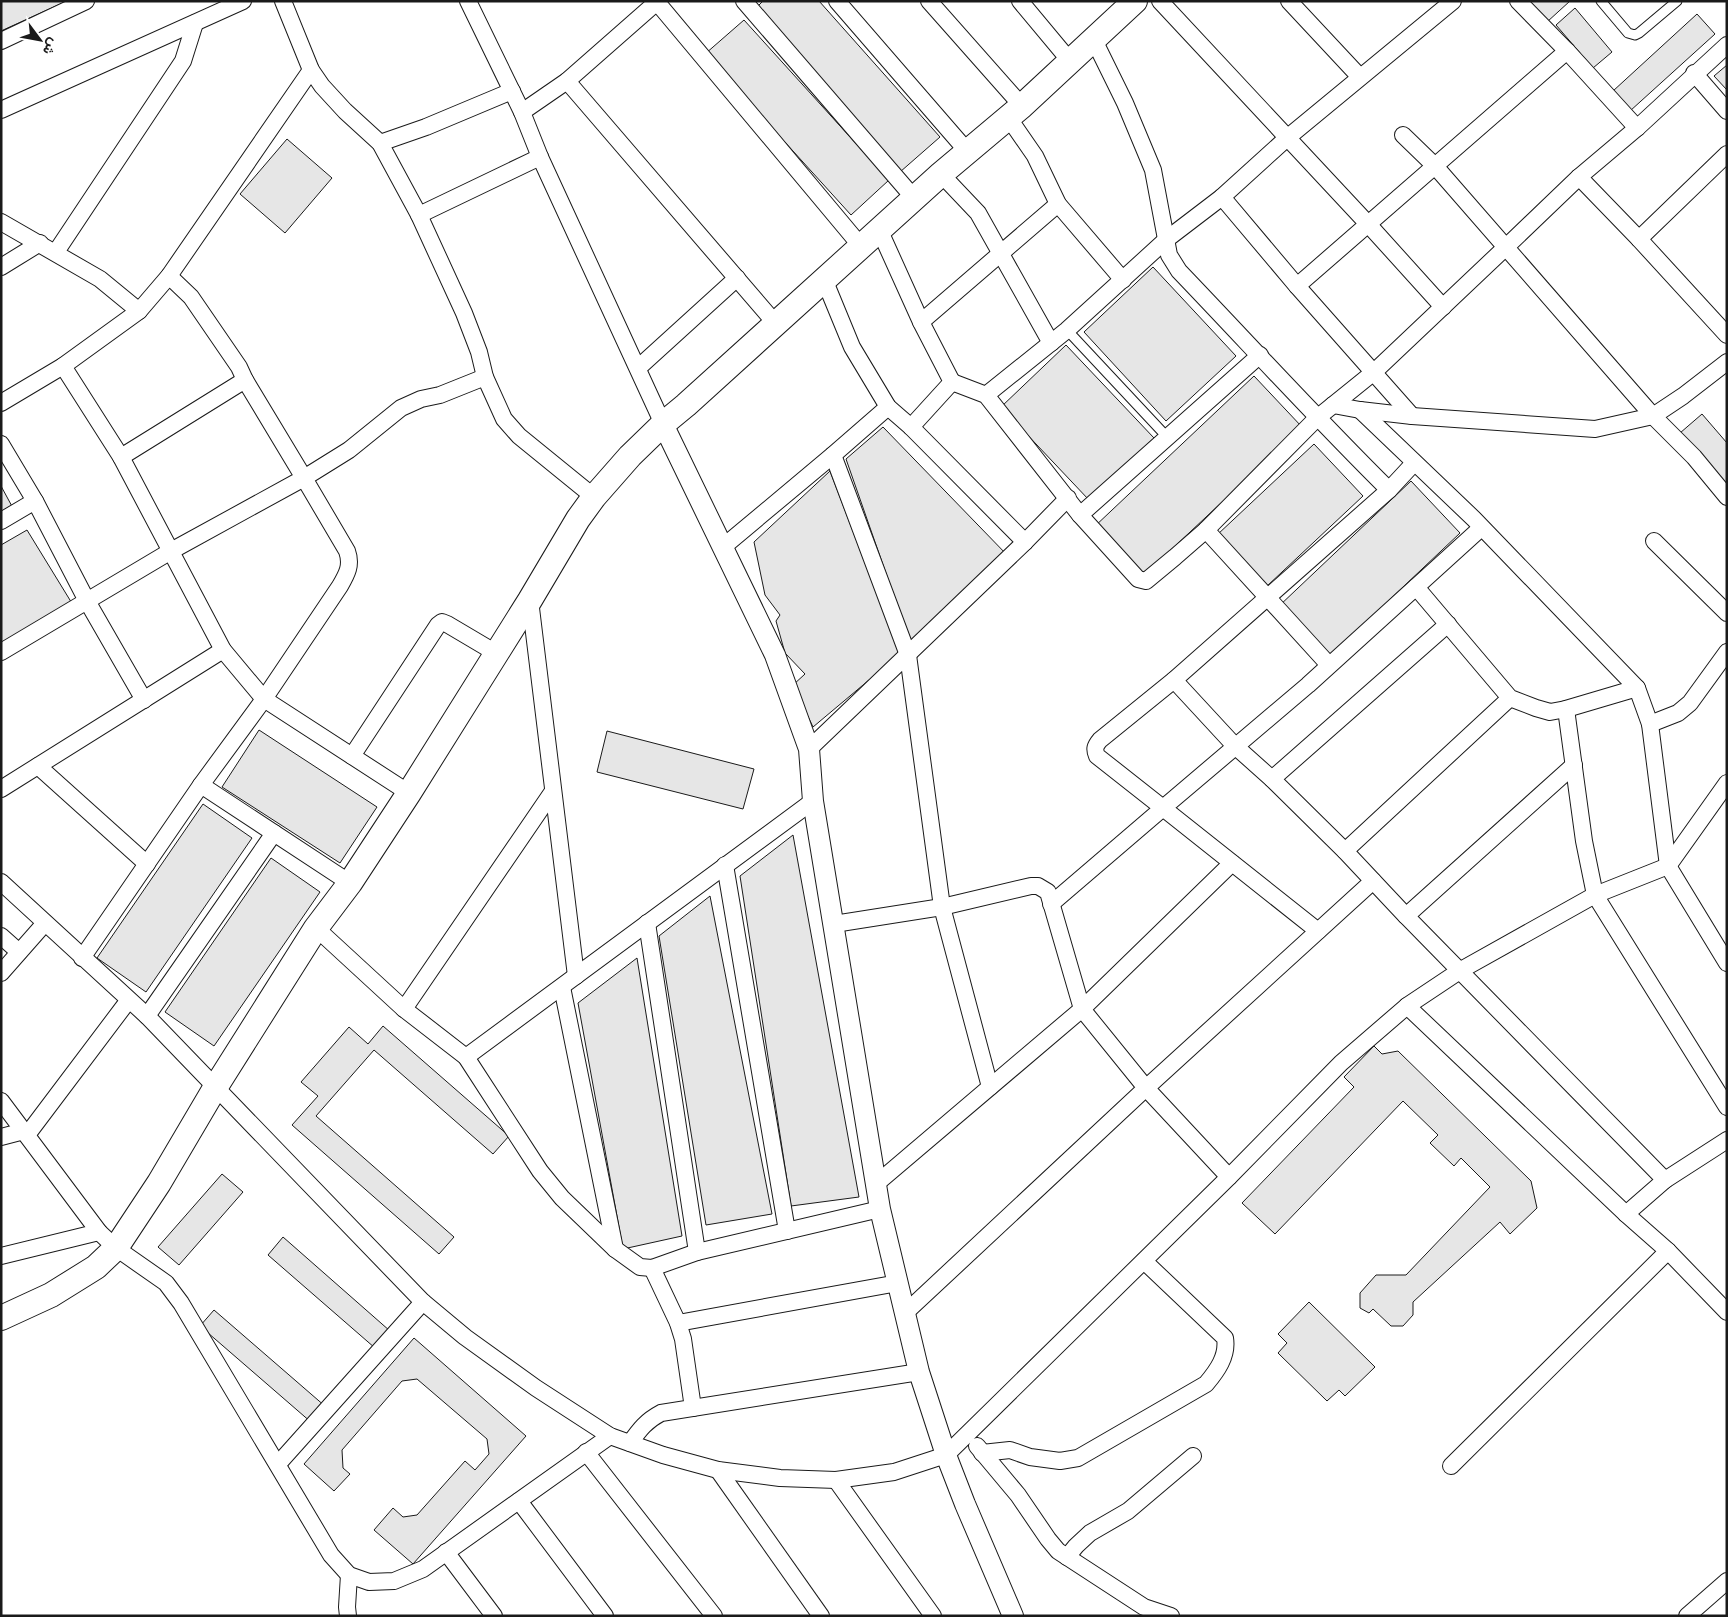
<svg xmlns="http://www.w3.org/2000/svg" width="1728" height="1617" font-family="Manrope,Vazirmatn,sans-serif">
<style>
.building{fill:#e6e6e6;stroke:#1a1a1a}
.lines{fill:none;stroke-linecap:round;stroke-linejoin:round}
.service-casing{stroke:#1a1a1a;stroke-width:11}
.minor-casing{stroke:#1a1a1a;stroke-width:18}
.tertiary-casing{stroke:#1a1a1a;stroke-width:22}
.secondary-casing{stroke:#1a1a1a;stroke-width:26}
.service{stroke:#fff;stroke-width:9}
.minor{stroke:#fff;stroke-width:16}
.tertiary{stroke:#fff;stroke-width:20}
.secondary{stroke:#fff;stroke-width:24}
</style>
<rect width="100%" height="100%" fill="#fff"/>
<g class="building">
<path d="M 1,1 L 67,1 L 1,31 Z"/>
<path d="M 763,1 L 819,1 L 940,137 L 900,172 L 755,9 Z"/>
<path d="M 1529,1 L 1570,1 L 1547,22 Z"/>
<path d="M 1575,8 L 1612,52 L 1593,68 L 1556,25 Z"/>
<path d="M 1697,14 L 1715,34 L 1630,111 L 1613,91 Z"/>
<path d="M 744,20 L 889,180 L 851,215 L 705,54 Z"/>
<path d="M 1727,65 L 1727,90 L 1714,76 Z"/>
<path d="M 287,139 L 332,178 L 285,233 L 240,194 Z"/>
<path d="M 1153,267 L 1236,356 L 1166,421 L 1084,332 Z"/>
<path d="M 1066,345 L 1154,438 L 1089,500 L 1001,407 Z"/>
<path d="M 1254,376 L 1302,427 L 1141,578 L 1093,528 Z"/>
<path d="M 1702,414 L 1727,443 L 1727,487 L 1680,433 Z"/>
<path d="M 883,427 L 1009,557 L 911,645 L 846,459 Z"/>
<path d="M 1314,444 L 1363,496 L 1266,587 L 1217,535 Z"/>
<path d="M 830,471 L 900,654 L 813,727 L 793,685 L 805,674 L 785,653 L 776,621 L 780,615 L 765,595 L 754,542 Z"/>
<path d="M 1411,481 L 1460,533 L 1327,659 L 1278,607 Z"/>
<path d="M 1,486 L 14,510 L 1,518 Z"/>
<path d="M 27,530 L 73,605 L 1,646 L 1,545 Z"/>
<path d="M 259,730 L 377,807 L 340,863 L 222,787 Z"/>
<path d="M 607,731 L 754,769 L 743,809 L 597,772 Z"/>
<path d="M 203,804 L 252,838 L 146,992 L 97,958 Z"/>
<path d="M 793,835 L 859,1197 L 791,1206 L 740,876 Z"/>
<path d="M 271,858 L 320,892 L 214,1046 L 165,1012 Z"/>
<path d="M 710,896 L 772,1214 L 706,1225 L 659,936 Z"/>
<path d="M 637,958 L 682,1236 L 623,1249 L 578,1003 Z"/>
<path d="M 383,1026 L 509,1136 L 493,1154 L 374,1050 L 316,1116 L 454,1237 L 439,1254 L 292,1125 L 318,1096 L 301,1082 L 349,1027 L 368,1044 Z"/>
<path d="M 1374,1046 L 1382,1054 L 1398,1051 L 1531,1181 L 1537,1208 L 1510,1234 L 1500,1222 L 1413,1302 L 1413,1315 L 1403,1326 L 1391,1326 L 1373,1309 L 1369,1313 L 1360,1308 L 1360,1293 L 1376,1275 L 1406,1275 L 1490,1187 L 1461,1158 L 1454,1166 L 1430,1143 L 1438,1135 L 1403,1101 L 1275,1234 L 1242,1203 L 1354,1087 L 1344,1077 Z"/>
<path d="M 222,1174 L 243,1192 L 179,1265 L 158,1247 Z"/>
<path d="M 283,1237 L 390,1331 L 375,1348 L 268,1255 Z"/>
<path d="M 1309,1302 L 1375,1367 L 1345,1396 L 1339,1390 L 1327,1401 L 1278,1353 L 1287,1343 L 1278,1334 Z"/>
<path d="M 214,1310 L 326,1407 L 312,1423 L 200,1326 Z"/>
<path d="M 414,1338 L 526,1436 L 413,1564 L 374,1530 L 393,1508 L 403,1517 L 417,1515 L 465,1461 L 475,1470 L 489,1454 L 487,1439 L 417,1379 L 402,1381 L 342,1450 L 343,1468 L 350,1474 L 334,1491 L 304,1464 Z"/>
</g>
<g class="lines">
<g class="service-casing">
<g id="service">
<path d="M 1601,1 L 1628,33 L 1635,35 L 1639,33 L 1677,1"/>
<path d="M 1067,330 L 1168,438"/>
</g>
</g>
<g class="minor-casing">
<g id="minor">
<path d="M 283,1 L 311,70 L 322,86 L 345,111 L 380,143 L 419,215 L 464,313 L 479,352 L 485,377 L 504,419 L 519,436 L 594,497"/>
<path d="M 468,1 L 522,112 L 540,157 L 663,424"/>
<path d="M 656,1 L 860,245"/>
<path d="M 744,1 L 914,198"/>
<path d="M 837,1 L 967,151"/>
<path d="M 929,1 L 1022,106"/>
<path d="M 1020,1 L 1070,61"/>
<path d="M 1160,1 L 1368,224 L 1443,307"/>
<path d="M 1289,1 L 1359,76"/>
<path d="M 1518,1 L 1567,51 L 1637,128"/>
<path d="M 1094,40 L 1125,103 L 1153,170 L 1169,255 L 1179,271 C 1249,344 1317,419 1389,490"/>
<path d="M 1,41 L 86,1"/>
<path d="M 1694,73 L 1727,111"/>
<path d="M 567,81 L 776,324"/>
<path d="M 1,110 L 243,1"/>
<path d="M 522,112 L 567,81 L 658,1"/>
<path d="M 1008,117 L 1035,156 L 1058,204 L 1123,280"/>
<path d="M 1403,135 L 1435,166 L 1653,416 L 1694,457 L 1727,497"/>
<path d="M 380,143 L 426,127 L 512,91"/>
<path d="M 941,174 L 978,213 L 1051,343"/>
<path d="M 1579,177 L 1639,239 L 1727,335"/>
<path d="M 1222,197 L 1287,138 L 1453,1"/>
<path d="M 419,215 L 540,157"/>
<path d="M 1,222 L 100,279 L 139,311"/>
<path d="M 879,229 L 921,322 L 952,382 L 911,427"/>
<path d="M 1639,239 L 1727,154"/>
<path d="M 56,252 L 183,61 L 195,23"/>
<path d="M 1,267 L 40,243"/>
<path d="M 824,279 L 852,347 L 888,407 L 911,427 L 1025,542"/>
<path d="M 1297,286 L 1567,51"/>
<path d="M 921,322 L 1058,204"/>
<path d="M 63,366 L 121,457 L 223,650 L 264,699 L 409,793"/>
<path d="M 638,368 L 737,278"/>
<path d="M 952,382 L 986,395 L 1080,515 L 1138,579 L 1146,581 L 1175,557 L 1206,530 L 1317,418 L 1374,372 L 1506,247 L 1579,177 L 1637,128 L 1727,45"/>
<path d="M 986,395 L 1067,330 L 1167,239 L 1222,197 L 1297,286 L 1412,416"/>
<path d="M 1,403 L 63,366 L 139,311 L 169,276 L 311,70"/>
<path d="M 1333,405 L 1360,410 L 1412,416 L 1595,429 L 1653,416 L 1683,396 L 1727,362"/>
<path d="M 1360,410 L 1474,519 L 1637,688 L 1650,724 L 1668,866 L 1727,963"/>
<path d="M 1,444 L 35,501 L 87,601 L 144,700"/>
<path d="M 833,455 L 908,655 L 942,907 L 990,1087"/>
<path d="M 121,457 L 245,380"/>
<path d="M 1080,515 L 1260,355"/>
<path d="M 1,521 L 35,501"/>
<path d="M 1206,530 L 1329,665"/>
<path d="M 1654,541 L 1727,613"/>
<path d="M 723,547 L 833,455 L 888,407"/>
<path d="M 1416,587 L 1510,698 L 1536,708 L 1550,712 L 1566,709 L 1637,688"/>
<path d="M 530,600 L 576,976"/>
<path d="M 1,652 L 171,551 L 304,478 L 245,380 L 239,367 L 191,297 L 169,276"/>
<path d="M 1174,680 L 1235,746 L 1272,779 L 1345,851 L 1406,916 L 1665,1180"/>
<path d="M 1566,709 L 1584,841 L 1595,895 L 1727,1107"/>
<path d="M 1650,724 L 1678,713 L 1690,703 L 1727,652"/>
<path d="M 809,749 L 1025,542 L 1068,498"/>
<path d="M 352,756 L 438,625 L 442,622 L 447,624 L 496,653"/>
<path d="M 38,766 L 147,864"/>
<path d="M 1272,779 L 1448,624"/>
<path d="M 201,785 L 350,883"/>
<path d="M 1,789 L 223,650"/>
<path d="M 1345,851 L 1510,698"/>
<path d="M 725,865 L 787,1231"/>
<path d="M 1,882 L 147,1016 L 423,1302 L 465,1337 L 536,1388 L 610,1436 L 663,1455 L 718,1470 L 780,1478 L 836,1480 L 894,1472 L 946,1455 L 1229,1177 L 1341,1063 L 1407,1006 L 1461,970 L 1595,895 L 1668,866 L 1727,783"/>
<path d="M 1051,904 L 1163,808 L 1097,756 C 1094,749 1095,746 1100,740 L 1174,680 L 1389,490 L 1414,463"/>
<path d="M 1406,916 L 1574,765"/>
<path d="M 647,923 L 697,1252"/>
<path d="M 834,924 L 942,907 L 1031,886 L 1038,886 L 1048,892 L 1082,1009 L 1146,1088 L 905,1313"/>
<path d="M 316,928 L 404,1009 L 466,1057 L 540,1171 L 562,1198 L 615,1249 L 640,1267 L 652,1268 L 697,1252 L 880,1209"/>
<path d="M 1318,931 L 1163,808 L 1308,685 L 1481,528"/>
<path d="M 1,936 L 19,952"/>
<path d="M 82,958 L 201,785 L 264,699 L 340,586 C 347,574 352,565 347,551 L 304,478 L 349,450 L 401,408 L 421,399 L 440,395 L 485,377"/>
<path d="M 1,973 L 45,923"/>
<path d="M 562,987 L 615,1249"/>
<path d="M 1407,1006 L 1626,1214 L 1668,1251 L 1727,1312"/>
<path d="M 404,1009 L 553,791"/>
<path d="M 147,1016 L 274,833"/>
<path d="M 466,1057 L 813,801"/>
<path d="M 1,1101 L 99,1232 L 116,1248 L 166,1283 L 181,1303 L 331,1555 L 349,1575 L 369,1582 L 394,1581 L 423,1569 L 610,1436"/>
<path d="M 27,1135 L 128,1001"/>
<path d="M 1,1137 L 24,1131"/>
<path d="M 1229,1177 L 1146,1088 L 1373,881"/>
<path d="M 876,1184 L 1082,1009 L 1232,863"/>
<path d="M 1626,1214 L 1665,1180 L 1727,1140"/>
<path d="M 1,1256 L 99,1232"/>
<path d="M 652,1268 L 678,1323 L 683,1339 L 693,1408"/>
<path d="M 678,1323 L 898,1283"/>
<path d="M 630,1443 C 640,1429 646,1421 661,1413 L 919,1372"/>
<path d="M 977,1446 L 1018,1495 L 1048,1539 L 1058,1551 L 1144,1607 L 1171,1616"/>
<path d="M 586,1452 L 714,1616"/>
<path d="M 982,1453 L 1010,1450 L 1030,1457 L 1060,1461 L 1078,1458 L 1206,1384 C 1217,1371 1228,1356 1225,1338 L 1144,1261"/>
<path d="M 278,1464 L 423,1302"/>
<path d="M 1451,1466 L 1668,1251"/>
<path d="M 718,1470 L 821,1616"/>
<path d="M 836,1480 L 933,1616"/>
<path d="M 519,1501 L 605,1616"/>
<path d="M 446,1552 L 494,1616"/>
<path d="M 1067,1557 L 1076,1546 L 1090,1533 L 1128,1511 L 1193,1456"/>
<path d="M 348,1616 L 347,1607 L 349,1575"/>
<path d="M 1687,1616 L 1727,1581"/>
</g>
</g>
<g class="tertiary-casing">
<path id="tertiary" d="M 663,424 L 775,655 L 809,749 L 813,801 L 880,1209 L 919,1372 L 946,1455 L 965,1504 L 1013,1616"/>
</g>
<g class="secondary-casing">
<path id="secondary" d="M 1,1318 L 51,1295 L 96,1267 L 116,1248 L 159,1183 L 215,1088 L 316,928 L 350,883 L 409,793 L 530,600 L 578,519 L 594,497 L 630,456 L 663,424 L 686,405 L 941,174 L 1022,106 L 1135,1"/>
</g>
<use href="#service" class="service"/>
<use href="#minor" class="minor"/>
<use href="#tertiary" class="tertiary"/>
<use href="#secondary" class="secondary"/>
</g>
<rect width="1728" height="1617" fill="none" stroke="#1a1a1a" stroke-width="5"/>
<g transform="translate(40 40) rotate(122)" stroke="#ffffff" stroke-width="4" paint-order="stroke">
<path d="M0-4L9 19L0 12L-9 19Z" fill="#1a1a1a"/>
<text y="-8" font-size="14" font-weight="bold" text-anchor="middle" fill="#1a1a1a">ش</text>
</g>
</svg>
